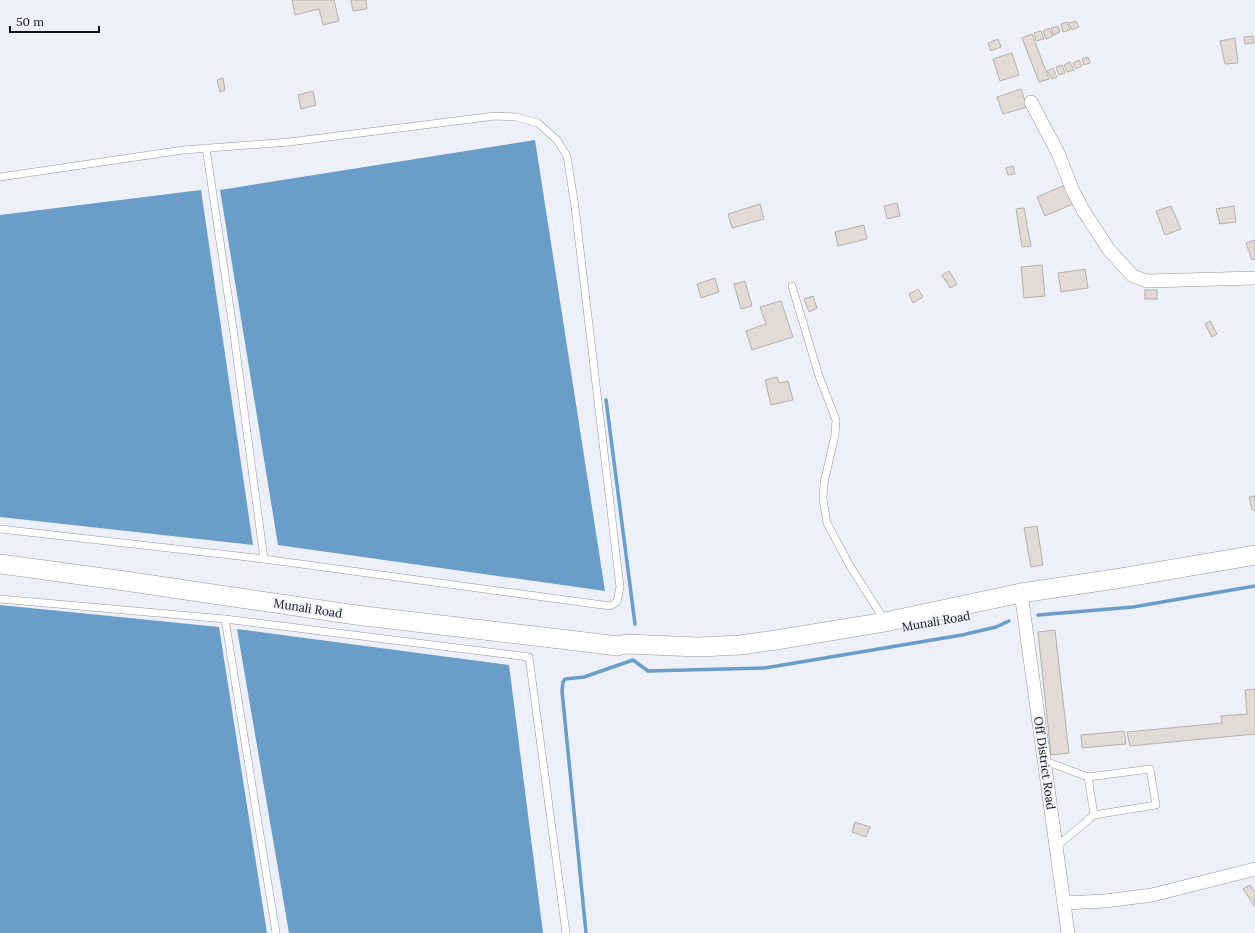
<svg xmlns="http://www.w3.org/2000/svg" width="1255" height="933" font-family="Lora,serif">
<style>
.water{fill:#6b9dc9}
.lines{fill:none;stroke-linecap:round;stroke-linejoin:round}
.stream{stroke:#6b9dc9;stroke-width:3.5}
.building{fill:#e2dad4;stroke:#b8b0a9}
.lane-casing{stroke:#93969e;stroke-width:8}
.street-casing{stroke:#93969e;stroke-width:14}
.secondary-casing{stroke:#93969e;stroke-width:20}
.lane{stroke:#fff;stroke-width:7}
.street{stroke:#fff;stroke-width:13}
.secondary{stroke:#fff;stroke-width:19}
.labels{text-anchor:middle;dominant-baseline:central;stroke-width:3.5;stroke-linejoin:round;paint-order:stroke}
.street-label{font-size:12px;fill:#111215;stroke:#edf0f9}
</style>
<rect width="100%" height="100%" fill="#edf0f9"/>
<g class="water">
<path d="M 535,140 L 605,591 L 278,545 L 220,190 Z"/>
<path d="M 201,190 L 253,545 L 0,517 L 0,215 Z"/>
<path d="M 0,605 L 219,627 L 267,933 L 0,933 Z"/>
<path d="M 237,629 L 509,665 L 543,933 L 289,933 Z"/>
</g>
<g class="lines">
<g class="stream">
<path d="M 606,400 L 635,624"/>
<path d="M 1038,615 L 1133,607 L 1255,586"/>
<path d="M 586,933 L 562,691 L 563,682 L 565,679 L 584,677 L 633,660 L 648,671 L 765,668 L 962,635 L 996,627 L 1009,621"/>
</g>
</g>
<g class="building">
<path d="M 292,0 L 334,0 L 339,21 L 323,25 L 319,9 L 295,15 Z"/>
<path d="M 351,0 L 366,0 L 367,9 L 353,11 Z"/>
<path d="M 1076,21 L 1079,27 L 1072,30 L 1069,23 Z"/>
<path d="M 1067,22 L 1070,30 L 1063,32 L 1061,24 Z"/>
<path d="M 1058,26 L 1060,32 L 1054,35 L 1051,28 Z"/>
<path d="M 1049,28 L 1053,36 L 1046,39 L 1043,31 Z"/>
<path d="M 1041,31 L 1044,39 L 1036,41 L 1034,33 Z"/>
<path d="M 1032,34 L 1049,79 L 1039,82 L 1022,38 Z"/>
<path d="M 1253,36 L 1254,43 L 1245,44 L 1244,37 Z"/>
<path d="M 1235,38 L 1238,63 L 1225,64 L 1220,41 Z"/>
<path d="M 998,39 L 1001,47 L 991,51 L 988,43 Z"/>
<path d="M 1012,53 L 1019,75 L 1000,81 L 993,59 Z"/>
<path d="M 1088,57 L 1090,63 L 1084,65 L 1082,59 Z"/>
<path d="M 1079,60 L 1082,66 L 1076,69 L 1073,63 Z"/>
<path d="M 1070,62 L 1074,70 L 1067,72 L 1064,65 Z"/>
<path d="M 1062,65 L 1065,73 L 1059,75 L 1056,67 Z"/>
<path d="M 1053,68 L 1057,77 L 1052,79 L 1047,71 Z"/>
<path d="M 223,78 L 225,90 L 220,92 L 217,80 Z"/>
<path d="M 1021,89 L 1027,107 L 1003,114 L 997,97 Z"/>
<path d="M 313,91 L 316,105 L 301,109 L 298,95 Z"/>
<path d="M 1013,166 L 1015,174 L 1008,175 L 1006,168 Z"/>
<path d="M 1065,185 L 1073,204 L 1045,216 L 1037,197 Z"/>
<path d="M 897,203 L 900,216 L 887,219 L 884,206 Z"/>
<path d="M 760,204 L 764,219 L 732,228 L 728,214 Z"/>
<path d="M 1171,206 L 1181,229 L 1165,235 L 1156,211 Z"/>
<path d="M 1234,206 L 1236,222 L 1220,224 L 1216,209 Z"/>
<path d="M 1024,208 L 1031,246 L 1022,247 L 1016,209 Z"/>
<path d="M 864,225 L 867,239 L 838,246 L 835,232 Z"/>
<path d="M 1255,240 L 1255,259 L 1252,260 L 1246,243 Z"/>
<path d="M 1042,265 L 1045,296 L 1024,298 L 1021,267 Z"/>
<path d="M 1085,269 L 1088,288 L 1061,292 L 1058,273 Z"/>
<path d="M 949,271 L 957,284 L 950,288 L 942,275 Z"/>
<path d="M 715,278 L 719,292 L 701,298 L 697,284 Z"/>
<path d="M 745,281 L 752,306 L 741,309 L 734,284 Z"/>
<path d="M 918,289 L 923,297 L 913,303 L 909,294 Z"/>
<rect x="1145" y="290" width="12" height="9"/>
<path d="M 813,296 L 817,308 L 809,312 L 804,299 Z"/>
<path d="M 781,301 L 793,337 L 752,350 L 746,331 L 766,324 L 760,307 Z"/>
<path d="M 1210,321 L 1217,334 L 1212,337 L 1205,324 Z"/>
<path d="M 777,377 L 779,383 L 788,381 L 793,400 L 771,405 L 765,380 Z"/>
<path d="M 1255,496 L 1255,510 L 1252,510 L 1249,497 Z"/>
<path d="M 1037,526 L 1043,565 L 1031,567 L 1024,528 Z"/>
<path d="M 1055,630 L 1069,753 L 1051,755 L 1038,632 Z"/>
<path d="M 1255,689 L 1255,734 L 1130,746 L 1127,732 L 1222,723 L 1221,716 L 1247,714 L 1245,690 Z"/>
<path d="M 1124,731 L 1126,744 L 1082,748 L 1081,735 Z"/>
<path d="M 855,822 L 870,827 L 866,837 L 852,832 Z"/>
<path d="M 1250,885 L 1255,893 L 1255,907 L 1243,889 Z"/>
</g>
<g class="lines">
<g class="lane-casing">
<g id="lane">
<path d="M 206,148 L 233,328 L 264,559"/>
<path d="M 0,177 L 183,150 L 289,142 L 495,116 L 516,117 L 538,123 L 557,140 L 567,156 L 575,207 L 620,587 L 617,602 L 610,606 L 264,559 L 0,529"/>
<path d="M 792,286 L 819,376 L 836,420 L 835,435 L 824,483 L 823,499 L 827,523 L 850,566 L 885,621"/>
<path d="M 0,599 L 225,619 L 276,933"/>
<path d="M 225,619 L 529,657 L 566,933"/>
<path d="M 1045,761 L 1088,777 L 1150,769 L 1156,805 L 1094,815 L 1056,847"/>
<path d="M 1088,777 L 1094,815"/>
</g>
</g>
<g class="street-casing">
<g id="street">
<path d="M 1031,102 L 1058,153 L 1073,191 L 1083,210 L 1109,250 L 1133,276 L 1147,281 L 1255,278"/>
<path d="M 1021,593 L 1068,933"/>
<path d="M 1064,903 L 1105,901 L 1152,895 L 1255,869"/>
</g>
</g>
<g class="secondary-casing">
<path id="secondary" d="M 0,564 L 125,581 L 356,615 L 602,644 L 617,646 L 627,644 L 698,647 L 741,645 L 776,640 L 885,622 L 1021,593 L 1115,579 L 1255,555"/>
</g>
<use href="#lane" class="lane"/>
<use href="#street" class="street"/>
<use href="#secondary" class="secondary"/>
</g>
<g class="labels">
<g class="street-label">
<text transform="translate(308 608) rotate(9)">Munali Road</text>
<text transform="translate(936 621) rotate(-10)">Munali Road</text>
<text transform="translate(1045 763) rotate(82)">Off District Road</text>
</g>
</g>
<path d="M10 26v6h89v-6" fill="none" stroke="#111215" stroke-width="2"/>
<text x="16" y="26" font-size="12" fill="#111215" stroke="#edf0f9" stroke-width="3" paint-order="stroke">50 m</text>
</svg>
